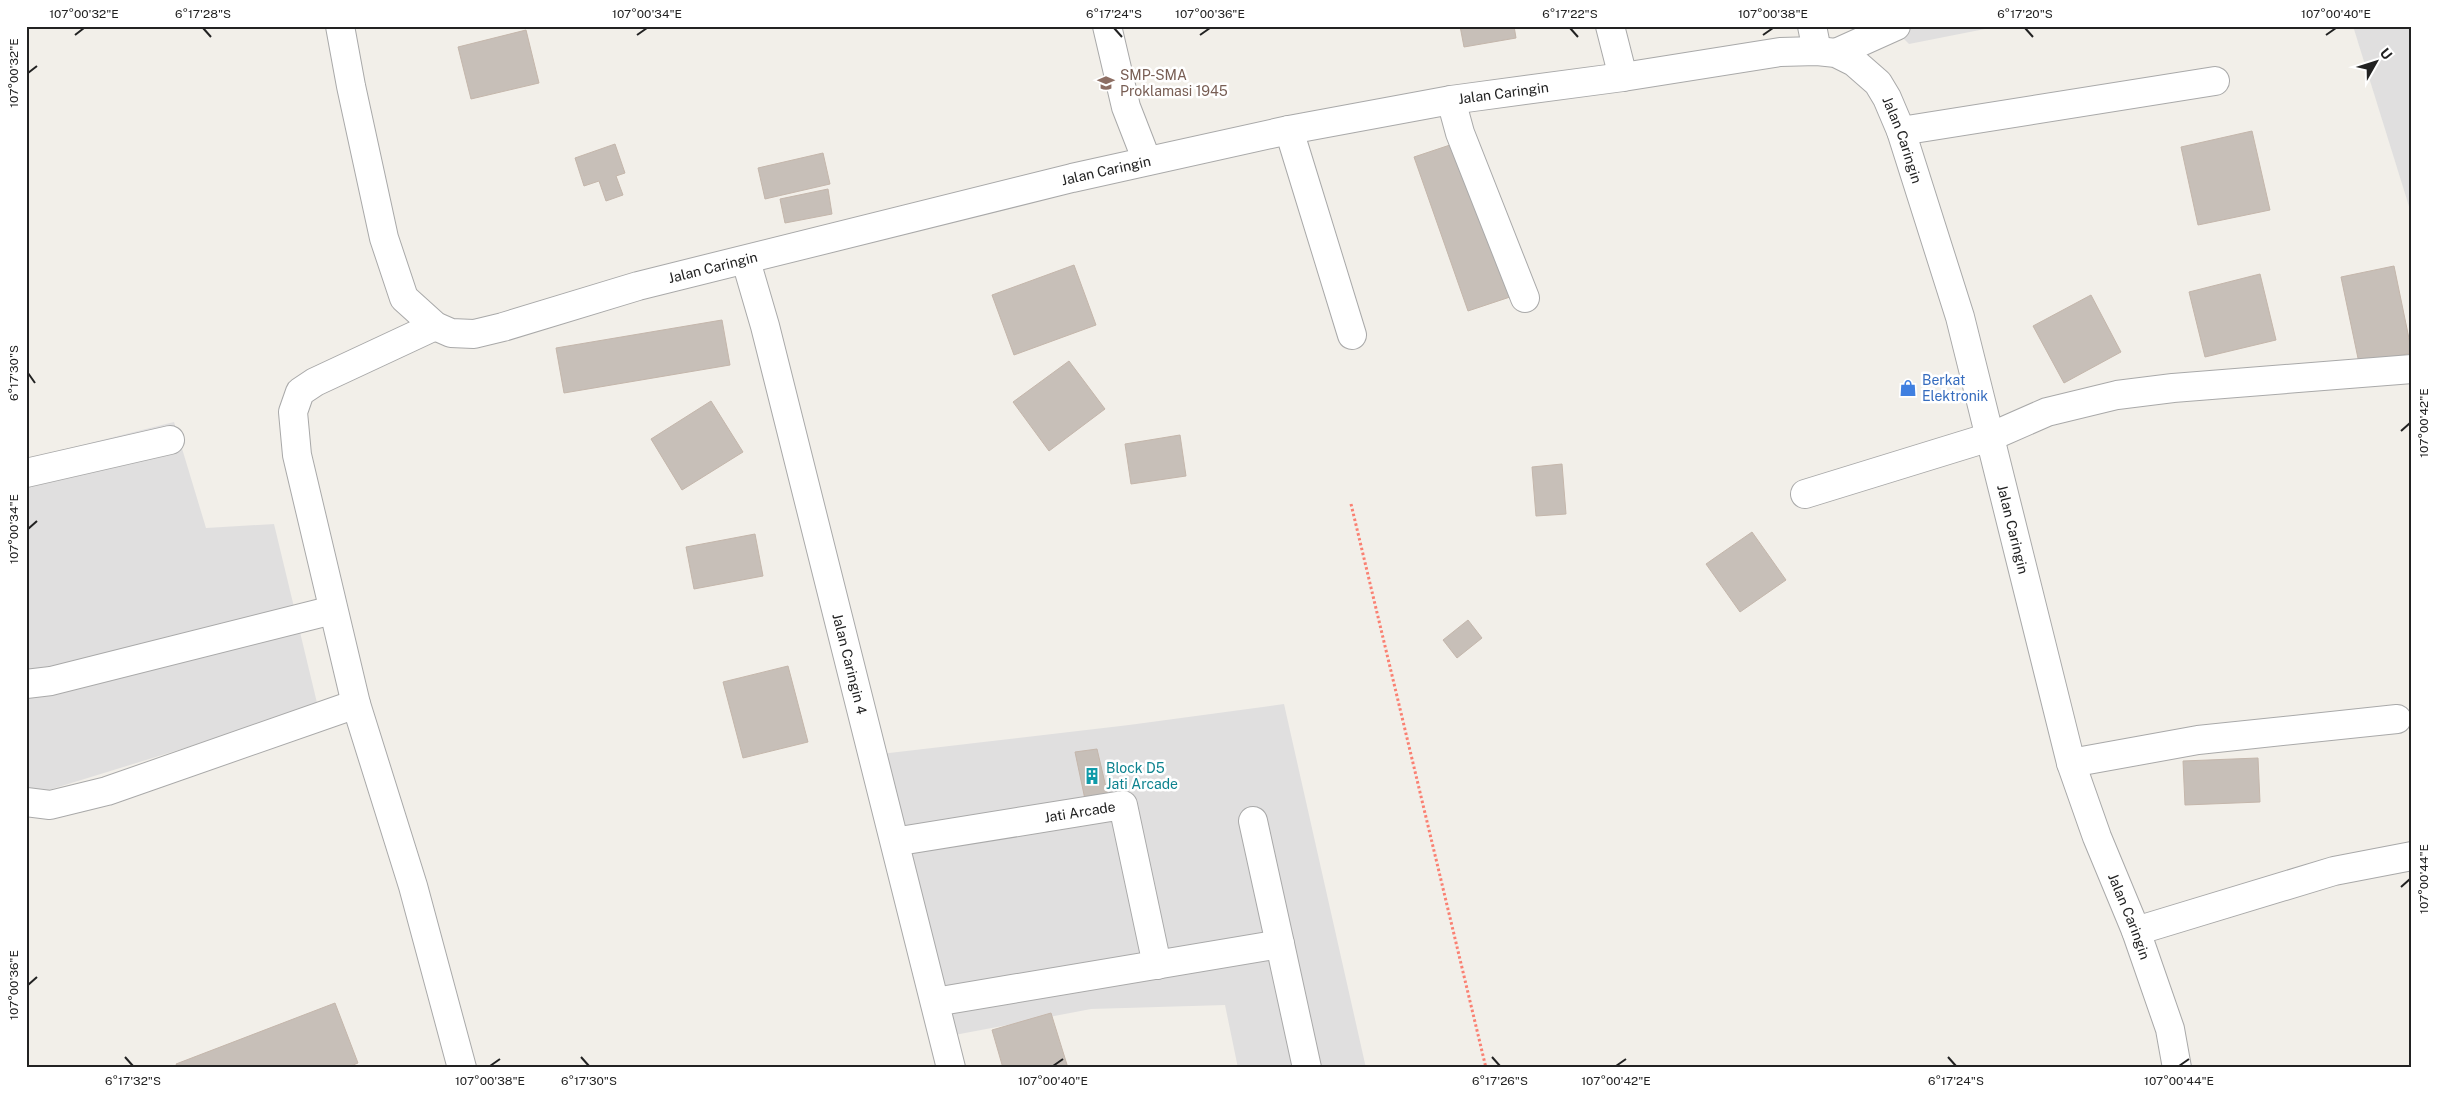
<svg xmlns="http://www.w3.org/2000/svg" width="2438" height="1094" font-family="'Public Sans',sans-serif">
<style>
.residential{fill:#e0dfdf}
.building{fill:#c7bfb8;stroke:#c4b6ab}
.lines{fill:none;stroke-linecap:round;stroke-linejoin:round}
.minor-casing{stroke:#a9a9a9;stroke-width:30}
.path{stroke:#fa8072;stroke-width:3;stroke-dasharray:2.5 2.5;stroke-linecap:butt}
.minor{stroke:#fff;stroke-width:28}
.ticks{fill:none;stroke:#222;stroke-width:2}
.labels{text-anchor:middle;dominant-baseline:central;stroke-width:5;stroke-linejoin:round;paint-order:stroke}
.education-label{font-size:14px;fill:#785e54;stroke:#fff;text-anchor:start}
.street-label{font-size:14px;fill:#222;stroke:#fff}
.shop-label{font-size:14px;fill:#366cbe;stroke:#fff;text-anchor:start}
.culture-label{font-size:14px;fill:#0d838f;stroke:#fff;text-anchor:start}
.neatline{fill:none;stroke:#222;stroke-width:2}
.ticks-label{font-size:12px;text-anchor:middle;fill:#222}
</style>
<rect width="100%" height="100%" fill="#f2efe9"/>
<g class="residential">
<path d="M 1891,26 L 2000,26 L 1909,44 Z"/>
<path d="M 2353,26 L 2412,26 L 2412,216 Z"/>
<path d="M 174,422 L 206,528 L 274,524 L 318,707 L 39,793 L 26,789 L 26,459 Z"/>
<path d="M 1284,704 L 1366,1068 L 1238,1068 L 1225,1005 L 1091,1009 L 944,1037 L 872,755 L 1129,725 Z"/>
</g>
<g class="building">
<path d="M 1460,26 L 1514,26 L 1516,38 L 1464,47 Z"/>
<path d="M 526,30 L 539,83 L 471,99 L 458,47 Z"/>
<path d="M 2252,131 L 2270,210 L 2198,225 L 2181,147 Z"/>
<path d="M 1459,142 L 1513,296 L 1468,311 L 1414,157 Z"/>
<path d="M 615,144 L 625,173 L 616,176 L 623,195 L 606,201 L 599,181 L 584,186 L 575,158 Z"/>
<path d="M 823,153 L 830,184 L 765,199 L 758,168 Z"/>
<path d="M 828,189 L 832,214 L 785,223 L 780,199 Z"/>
<path d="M 1074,265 L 1096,325 L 1014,355 L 992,295 Z"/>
<path d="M 2394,266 L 2412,353 L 2359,363 L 2341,277 Z"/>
<path d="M 2260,274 L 2276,340 L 2205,357 L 2189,292 Z"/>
<path d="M 2091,295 L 2121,352 L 2064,383 L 2033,326 Z"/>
<path d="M 722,320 L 730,365 L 564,393 L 556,348 Z"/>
<path d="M 1069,361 L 1105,409 L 1049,451 L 1013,402 Z"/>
<path d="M 711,401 L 743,452 L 682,490 L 651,439 Z"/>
<path d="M 1180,435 L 1186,476 L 1131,484 L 1125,444 Z"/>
<path d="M 1562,464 L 1566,514 L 1536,516 L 1532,467 Z"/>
<path d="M 1752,532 L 1786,580 L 1740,612 L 1706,564 Z"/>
<path d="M 755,534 L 763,576 L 694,589 L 686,547 Z"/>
<path d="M 1468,620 L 1482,638 L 1457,658 L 1443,640 Z"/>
<path d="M 788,666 L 808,742 L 743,758 L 723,682 Z"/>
<path d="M 1097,749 L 1109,800 L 1086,804 L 1075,752 Z"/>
<path d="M 2258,758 L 2260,802 L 2185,805 L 2183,761 Z"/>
<path d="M 335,1003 L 358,1063 L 346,1068 L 178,1068 L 176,1064 Z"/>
<path d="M 1051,1013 L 1068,1068 L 1003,1068 L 992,1030 Z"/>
</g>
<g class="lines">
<g class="minor-casing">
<g id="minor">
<path id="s1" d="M 340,26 L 351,86 L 384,238 L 404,298 L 435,326 L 451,333 L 474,334 L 503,327 L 638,286 L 1072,178 L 1289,130 L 1451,100 L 1623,77 L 1780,52 L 1817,51 L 1836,53 L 1854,62 L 1878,83 L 1887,98 L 1901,131 L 1960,317 L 2071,763 L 2097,837 L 2136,931 L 2170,1029 L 2177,1068"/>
<path d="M 1107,26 L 1126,107 L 1147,161"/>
<path d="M 1610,26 L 1623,77"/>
<path d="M 1812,26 L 1817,51"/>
<path d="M 1836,53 L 1896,26"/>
<path d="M 1451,100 L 1460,133 L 1525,298"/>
<path d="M 1289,130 L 1352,335"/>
<path d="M 1901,131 L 2215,81"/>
<path id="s2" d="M 746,261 L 765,326 L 951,1068"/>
<path d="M 435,326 L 315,382 L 300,392 L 293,412 L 297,455 L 356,704 L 413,886 L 462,1068"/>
<path d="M 26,473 L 170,440"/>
<path d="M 1805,494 L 1990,437 L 2047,412 L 2117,395 L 2173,388 L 2412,369"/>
<path d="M 26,684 L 51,681 L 333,610"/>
<path d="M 2071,763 L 2198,740 L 2397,719"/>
<path d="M 26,802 L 50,805 L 107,791 L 356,704"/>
<path d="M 1253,821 L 1280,944"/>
<path id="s3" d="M 906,840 L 1123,805 L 1157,965"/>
<path d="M 2136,931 L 2334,871 L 2412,856"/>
<path d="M 935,1002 L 1280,944 L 1307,1068"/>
</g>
</g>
<path class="path" d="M 1351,504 L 1486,1068"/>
<use href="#minor" class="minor"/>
</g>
<path class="ticks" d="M 203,28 L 211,37M 1114,28 L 1122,37M 1570,28 L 1578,37M 2025,28 L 2033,37M 75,35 L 84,28M 637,35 L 647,28M 1200,35 L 1210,28M 1763,35 L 1773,28M 2326,35 L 2336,28M 28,73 L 37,66M 28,373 L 35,383M 2401,431 L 2410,423M 28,529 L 37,521M 2401,887 L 2410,879M 28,985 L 37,977M 125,1057 L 133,1066M 581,1057 L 589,1066M 1492,1057 L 1500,1066M 1948,1057 L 1956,1066M 490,1066 L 500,1059M 1053,1066 L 1063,1059M 1616,1066 L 1626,1059M 2179,1066 L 2189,1059"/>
<defs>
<g id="school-bare" transform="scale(1.35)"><path d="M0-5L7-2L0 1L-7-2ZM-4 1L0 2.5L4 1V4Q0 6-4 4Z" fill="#8d6e63" stroke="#fff" stroke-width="2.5" paint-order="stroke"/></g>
<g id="shop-bare" transform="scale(1.35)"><path d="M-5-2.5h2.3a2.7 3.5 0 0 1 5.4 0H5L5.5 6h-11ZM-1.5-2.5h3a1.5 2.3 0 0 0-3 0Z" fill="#3f7fe0" stroke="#fff" stroke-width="2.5" paint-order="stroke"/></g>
<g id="building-bare" transform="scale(1.35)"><path d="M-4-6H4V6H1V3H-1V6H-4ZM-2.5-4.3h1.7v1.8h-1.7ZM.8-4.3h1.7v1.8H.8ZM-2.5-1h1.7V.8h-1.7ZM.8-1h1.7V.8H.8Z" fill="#0f9aa8" stroke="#fff" stroke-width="2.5" paint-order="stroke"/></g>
</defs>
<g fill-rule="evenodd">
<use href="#school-bare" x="1106" y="83"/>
<use href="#shop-bare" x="1908" y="388"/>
<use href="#building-bare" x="1092" y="776"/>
</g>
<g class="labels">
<g class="education-label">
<text x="1120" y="75">SMP-SMA<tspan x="1120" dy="16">Proklamasi 1945</tspan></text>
</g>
<g class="street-label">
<text stroke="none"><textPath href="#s1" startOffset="1420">Jalan Caringin</textPath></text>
<text stroke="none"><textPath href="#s1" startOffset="1870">Jalan Caringin</textPath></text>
<text stroke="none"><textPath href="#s1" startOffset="1015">Jalan Caringin</textPath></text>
<text stroke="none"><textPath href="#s1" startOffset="610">Jalan Caringin</textPath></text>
<text stroke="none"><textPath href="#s1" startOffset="2275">Jalan Caringin</textPath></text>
<text stroke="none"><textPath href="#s2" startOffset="416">Jalan Caringin 4</textPath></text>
<text stroke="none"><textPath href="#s3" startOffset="176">Jati Arcade</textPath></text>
<text stroke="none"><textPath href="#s1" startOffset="2680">Jalan Caringin</textPath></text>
</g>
<g class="shop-label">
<text x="1922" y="380">Berkat<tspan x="1922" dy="16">Elektronik</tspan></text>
</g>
<g class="culture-label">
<text x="1106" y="768">Block D5<tspan x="1106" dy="16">Jati Arcade</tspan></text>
</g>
</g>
<rect width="2438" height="1094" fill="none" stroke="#ffffff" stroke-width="55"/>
<g transform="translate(2376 62) rotate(51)" stroke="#ffffff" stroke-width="4" paint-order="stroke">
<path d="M0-4L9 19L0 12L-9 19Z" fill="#222222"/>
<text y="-8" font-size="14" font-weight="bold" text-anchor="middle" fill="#222222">U</text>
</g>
<rect x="28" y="28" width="2382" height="1038" class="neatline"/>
<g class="ticks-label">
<text x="84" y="18">107°00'32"E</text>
<text x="203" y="18">6°17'28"S</text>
<text x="647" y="18">107°00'34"E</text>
<text x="1114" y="18">6°17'24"S</text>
<text x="1210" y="18">107°00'36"E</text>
<text x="1570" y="18">6°17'22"S</text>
<text x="1773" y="18">107°00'38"E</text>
<text x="2025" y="18">6°17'20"S</text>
<text x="2336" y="18">107°00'40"E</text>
<text transform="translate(14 73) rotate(-90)" y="4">107°00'32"E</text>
<text transform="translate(14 373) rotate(-90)" y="4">6°17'30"S</text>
<text transform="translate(2424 423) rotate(-90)" y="4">107°00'42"E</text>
<text transform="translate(14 529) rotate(-90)" y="4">107°00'34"E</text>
<text transform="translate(2424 879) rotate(-90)" y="4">107°00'44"E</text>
<text transform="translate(14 985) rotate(-90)" y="4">107°00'36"E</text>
<text x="133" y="1085">6°17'32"S</text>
<text x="490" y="1085">107°00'38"E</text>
<text x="589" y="1085">6°17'30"S</text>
<text x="1053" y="1085">107°00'40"E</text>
<text x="1500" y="1085">6°17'26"S</text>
<text x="1616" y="1085">107°00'42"E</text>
<text x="1956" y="1085">6°17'24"S</text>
<text x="2179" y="1085">107°00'44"E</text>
</g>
</svg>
